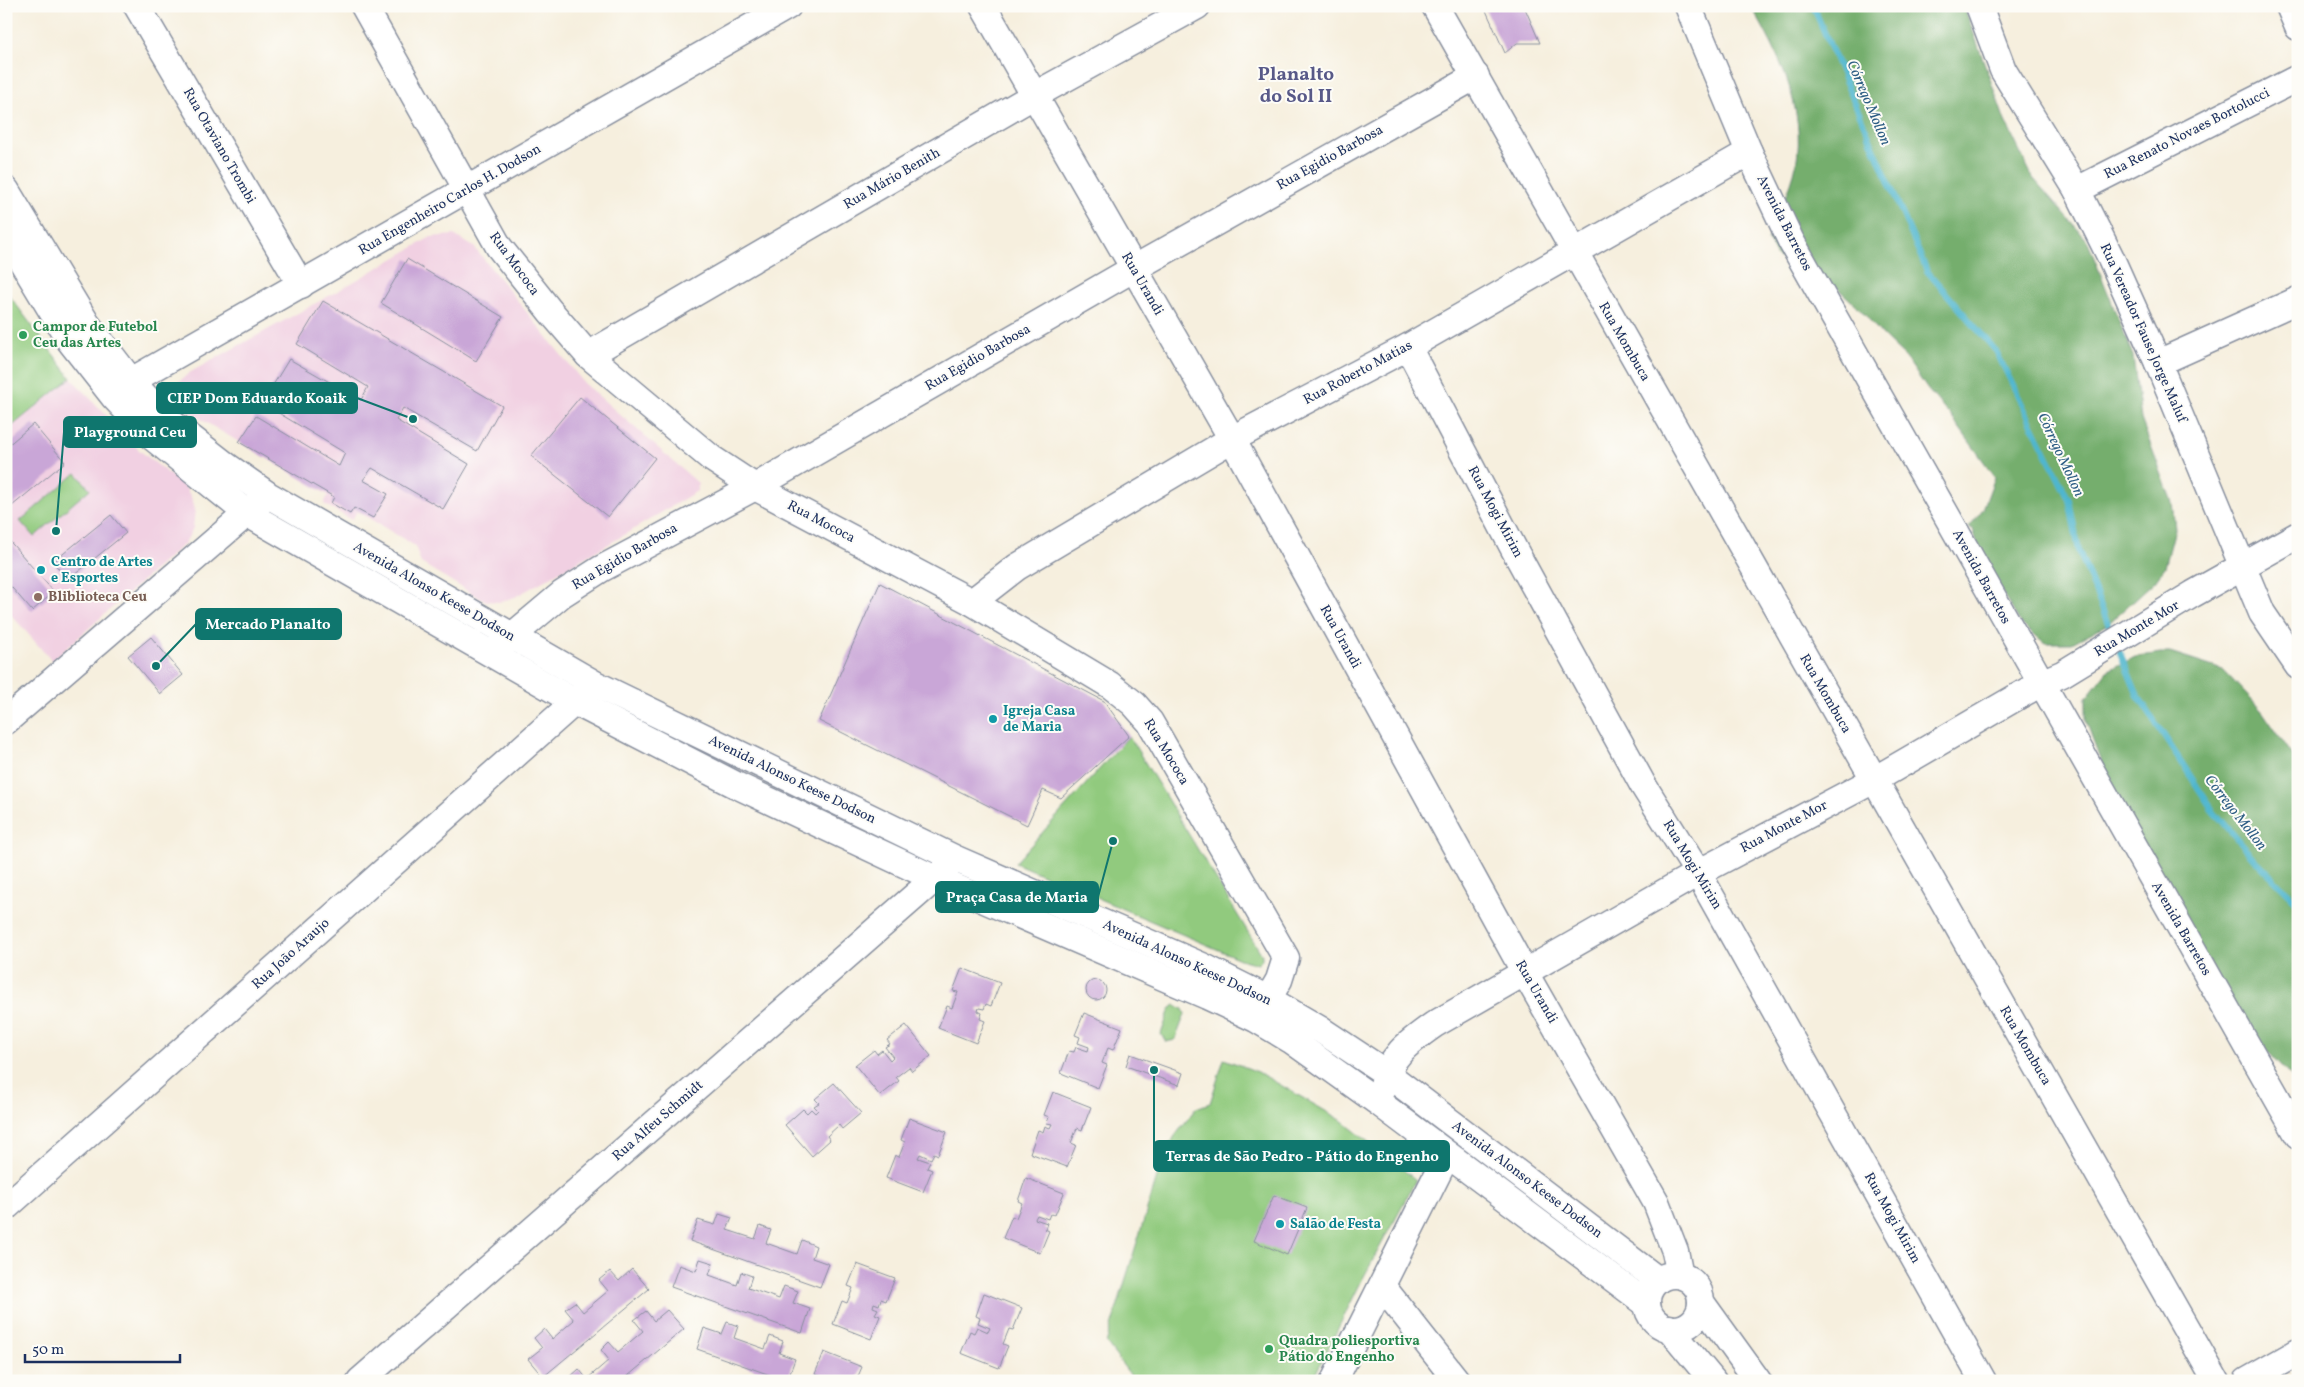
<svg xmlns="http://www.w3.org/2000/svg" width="2304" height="1387" font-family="Vollkorn,serif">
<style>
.built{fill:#f1d0e2}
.green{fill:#91ca7e;stroke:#567c6e}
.forest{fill:#74ae6d;stroke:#486e66}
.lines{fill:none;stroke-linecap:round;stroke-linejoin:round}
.stream{stroke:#50b6ce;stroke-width:6}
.building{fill:#c9a6d7}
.minor-casing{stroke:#888f9e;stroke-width:29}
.minor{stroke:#fff;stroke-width:26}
.leisure-dot{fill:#2e9e5b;stroke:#fdfcf7;stroke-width:2}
.culture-dot{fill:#0f9aa8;stroke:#fdfcf7;stroke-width:2}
.education-dot{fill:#8d6e63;stroke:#fdfcf7;stroke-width:2}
.labels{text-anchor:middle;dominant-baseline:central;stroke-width:4;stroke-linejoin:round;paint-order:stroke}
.street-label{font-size:14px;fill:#1b2f5e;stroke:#fdfcf7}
.leisure-label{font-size:14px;font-weight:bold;fill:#27864d;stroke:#fdfcf7;text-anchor:start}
.culture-label{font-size:14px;font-weight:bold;fill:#0d838f;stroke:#fdfcf7;text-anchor:start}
.education-label{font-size:14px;font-weight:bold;fill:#785e54;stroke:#fdfcf7;text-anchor:start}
.water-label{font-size:15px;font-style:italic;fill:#2e5e85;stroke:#fdfcf7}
.district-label{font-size:19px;font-weight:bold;fill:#585988;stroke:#fdfcf7}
.leader{fill:none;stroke:#0f766e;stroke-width:2}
.callout-dot{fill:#0f766e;stroke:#fdfcf7;stroke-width:2}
.callout{fill:#0f766e;stroke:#0f766e;stroke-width:2}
.callout-label{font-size:15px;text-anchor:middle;font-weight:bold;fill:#fff}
</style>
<rect width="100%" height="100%" fill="#fdfcf7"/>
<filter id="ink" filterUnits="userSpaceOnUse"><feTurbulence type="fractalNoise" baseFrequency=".02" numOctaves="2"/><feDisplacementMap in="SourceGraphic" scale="10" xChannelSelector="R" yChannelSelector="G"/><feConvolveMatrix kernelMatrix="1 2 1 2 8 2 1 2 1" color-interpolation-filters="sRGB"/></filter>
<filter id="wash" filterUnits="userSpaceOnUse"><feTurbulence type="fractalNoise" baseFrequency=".0096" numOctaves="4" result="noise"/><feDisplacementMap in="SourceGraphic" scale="20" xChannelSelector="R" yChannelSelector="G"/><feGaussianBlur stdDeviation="1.12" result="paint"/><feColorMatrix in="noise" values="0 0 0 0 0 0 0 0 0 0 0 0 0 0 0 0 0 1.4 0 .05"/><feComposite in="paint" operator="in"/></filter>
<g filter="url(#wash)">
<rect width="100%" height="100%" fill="#f6efde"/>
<g class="built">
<path d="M 454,235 L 474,247 L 584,383 L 698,483 L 697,491 L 614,541 L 515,597 L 499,602 L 487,601 L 476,596 L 421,563 L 415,546 L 357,511 L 352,520 L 324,504 L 328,495 L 177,405 L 173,402 L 170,395 L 175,385 L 189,373 L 336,292 L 431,237 Z"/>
<path d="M 71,378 L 139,450 L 185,487 L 191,497 L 195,509 L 193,528 L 185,543 L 52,661 L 6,609 L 6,431 Z"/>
</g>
<g class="green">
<path d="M 6,291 L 71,378 L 6,431 Z"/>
<path d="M 76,473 L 90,489 L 34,537 L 20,521 Z"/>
<path d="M 1129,736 L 1262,955 L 1262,960 L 1258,964 L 1240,959 L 1015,863 Z"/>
<path d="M 1175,1005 L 1183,1009 L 1185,1014 L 1175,1040 L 1166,1042 L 1161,1034 L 1170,1009 Z"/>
<path d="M 1224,1059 L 1258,1072 L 1341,1120 L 1416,1180 L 1361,1282 L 1312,1381 L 1135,1381 L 1106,1343 L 1166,1148 L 1196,1108 L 1210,1103 Z"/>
</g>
<g class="forest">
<path d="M 1751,6 L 1964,6 L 2005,121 L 2033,178 L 2087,240 L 2133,356 L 2141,419 L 2172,502 L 2175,529 L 2165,567 L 2155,581 L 2108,624 L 2072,643 L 2045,643 L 2021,624 L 1981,557 L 1973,529 L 1969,527 L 1983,509 L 1995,477 L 1950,415 L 1928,390 L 1906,358 L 1883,336 L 1861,310 L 1836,287 L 1804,267 L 1777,257 L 1768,240 C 1776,219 1792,186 1796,165 C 1807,109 1778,53 1751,6 Z"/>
<path d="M 2160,653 L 2170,653 L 2223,670 L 2262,711 L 2298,763 L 2298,1099 L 2294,1080 L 2248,1030 L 2116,802 L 2086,721 L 2086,698 L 2107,671 L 2135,657 Z"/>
</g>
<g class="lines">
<g class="stream">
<path d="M 1813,6 L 1927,271 L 1996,351 L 2069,500 L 2079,551 L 2113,636"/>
<path d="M 2118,648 L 2138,696 L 2212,809 L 2254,859 L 2298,903"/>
</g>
</g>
<g id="blocks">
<g class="building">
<path d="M 1484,6 L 1524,6 L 1540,43 L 1517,43 L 1505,53 Z"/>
<path d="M 407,259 L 503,317 L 476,361 L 381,303 Z"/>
<path d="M 323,301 L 502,406 L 477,451 L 403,408 L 396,420 L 469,464 L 443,509 L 372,468 L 363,480 L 388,494 L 373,518 L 354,508 L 350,514 L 331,503 L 334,497 L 239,442 L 256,416 L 339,466 L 345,453 L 262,403 L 289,359 L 361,400 L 368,387 L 297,344 Z"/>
<path d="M 580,397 L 655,458 L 608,517 L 531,456 Z"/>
<path d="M 33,424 L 65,462 L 6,511 L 6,447 Z"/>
<path d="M 111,515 L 126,533 L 68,580 L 53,562 Z"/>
<path d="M 6,537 L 54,592 L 32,611 L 6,581 Z"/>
<path d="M 880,583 L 1104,701 L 1129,736 L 1061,798 L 1043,790 L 1027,825 L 819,721 Z"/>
<path d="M 151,637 L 183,675 L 160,694 L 128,656 Z"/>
<path d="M 962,968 L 1000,983 L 991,1006 L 986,1004 L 984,1009 L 979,1008 L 978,1011 L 982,1013 L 980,1019 L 985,1021 L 976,1043 L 938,1028 L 947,1006 L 952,1008 L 958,992 L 953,991 Z"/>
<circle cx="1096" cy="990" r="10"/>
<path d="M 1084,1013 L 1122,1028 L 1113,1050 L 1108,1048 L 1102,1063 L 1107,1065 L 1098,1088 L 1061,1073 L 1069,1051 L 1074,1052 L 1076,1047 L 1088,1051 L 1089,1047 L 1078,1043 L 1080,1037 L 1075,1035 Z"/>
<path d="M 906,1025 L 931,1056 L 912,1071 L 909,1067 L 896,1077 L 899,1081 L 880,1096 L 855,1065 L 874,1050 L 877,1054 L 882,1050 L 890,1060 L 893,1057 L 885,1047 L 890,1044 L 887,1040 Z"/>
<path d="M 1130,1054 L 1183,1073 L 1179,1085 L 1126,1066 Z"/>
<path d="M 834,1083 L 861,1113 L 842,1129 L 839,1125 L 827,1136 L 830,1140 L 812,1156 L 785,1125 L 803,1109 L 807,1113 L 811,1109 L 815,1113 L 818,1110 L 814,1106 L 819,1103 L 815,1099 Z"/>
<path d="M 1053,1092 L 1091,1107 L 1082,1130 L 1077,1128 L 1071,1143 L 1076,1145 L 1067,1167 L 1030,1153 L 1038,1130 L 1043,1132 L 1045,1126 L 1050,1128 L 1052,1124 L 1047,1123 L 1049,1117 L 1044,1115 Z"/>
<path d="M 909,1118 L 947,1132 L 938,1155 L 934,1153 L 931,1159 L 920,1154 L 918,1158 L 930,1162 L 927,1168 L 932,1170 L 923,1192 L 886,1178 L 895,1155 L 899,1157 L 905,1142 L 901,1140 Z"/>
<path d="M 1026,1178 L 1064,1193 L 1055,1215 L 1050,1214 L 1048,1219 L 1037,1215 L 1035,1219 L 1047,1223 L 1045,1229 L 1049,1231 L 1040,1253 L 1003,1238 L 1012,1216 L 1016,1218 L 1022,1203 L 1018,1201 Z"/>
<path d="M 1274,1195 L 1307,1208 L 1287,1255 L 1254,1241 Z"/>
<path d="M 719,1214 L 732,1218 L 727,1230 L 755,1239 L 760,1226 L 771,1230 L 766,1243 L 797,1254 L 802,1240 L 816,1246 L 812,1258 L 829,1264 L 820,1287 L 690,1241 L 698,1220 L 715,1225 Z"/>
<path d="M 700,1259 L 713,1263 L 709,1275 L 737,1285 L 741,1272 L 752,1276 L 748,1288 L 779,1299 L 784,1286 L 798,1291 L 793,1303 L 810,1309 L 802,1333 L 671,1287 L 679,1265 L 696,1271 Z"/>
<path d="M 857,1264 L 895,1278 L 886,1301 L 881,1299 L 879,1305 L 874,1303 L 873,1307 L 878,1309 L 875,1314 L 880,1316 L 871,1339 L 833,1324 L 842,1301 L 847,1303 L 853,1288 L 848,1286 Z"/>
<path d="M 632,1269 L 649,1289 L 543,1377 L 528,1359 L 542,1348 L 534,1338 L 544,1329 L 552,1339 L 574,1320 L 565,1309 L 575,1302 L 583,1312 L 608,1291 L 599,1280 L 610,1271 L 619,1281 Z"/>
<path d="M 984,1293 L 1022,1308 L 1013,1330 L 1009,1329 L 1003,1344 L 1008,1346 L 999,1368 L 961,1353 L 970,1331 L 974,1333 L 977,1327 L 988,1332 L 990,1328 L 978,1323 L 980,1318 L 976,1316 Z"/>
<path d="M 667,1310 L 684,1329 L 622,1381 L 571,1381 L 569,1378 L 579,1369 L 587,1379 L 609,1360 L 601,1350 L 609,1342 L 618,1352 L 643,1331 L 634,1320 L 646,1311 L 654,1321 Z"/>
<path d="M 727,1322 L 738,1326 L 734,1338 L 765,1349 L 770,1336 L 783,1341 L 779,1353 L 795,1359 L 787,1381 L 697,1349 L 704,1328 L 722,1334 Z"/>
<path d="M 824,1352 L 862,1367 L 856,1381 L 818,1381 L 820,1376 L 815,1374 Z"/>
</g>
</g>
</g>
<g filter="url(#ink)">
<use href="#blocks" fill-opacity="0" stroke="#888f9e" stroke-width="1"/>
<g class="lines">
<g class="minor-casing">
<g id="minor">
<path d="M 137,6 L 301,285"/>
<path d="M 364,6 L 499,247 L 550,311 L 588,355 L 711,458 L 755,487 L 972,602 L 1110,685 L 1134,704 L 1150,722 L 1286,958 L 1279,980 L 1268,999"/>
<path d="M 983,6 L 1232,439 L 1525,973 L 1656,1202 L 1675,1251 L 1680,1275"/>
<path d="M 1435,6 L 2216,1381"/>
<path d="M 1688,6 L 1749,152 L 1791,241 L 2298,1135"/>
<path d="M 1979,6 L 2003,70 L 2077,190 L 2110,256 L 2158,363 L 2262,613 L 2298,666"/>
<path d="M 2289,6 L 2298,27"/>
<path d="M 6,190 L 87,324 L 131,381 L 164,417 L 228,467 L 268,495 L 595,684 L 956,859 L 1202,966 L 1268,999 L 1321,1030 L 1386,1073 L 1658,1280"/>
<path d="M 2077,190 L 2298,78"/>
<path d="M 6,235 L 70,341 L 114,397 L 151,436 L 248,514 L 575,702 L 736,785 L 936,879 L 1207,996 L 1256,1019 L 1291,1040 L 1379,1103 L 1647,1304"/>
<path d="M 1408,347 L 1515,551 L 1643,785 L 1698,873 L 1983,1381"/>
<path d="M 588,355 L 1035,95 L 1197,6"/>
<path d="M 2158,363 L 2298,300"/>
<path d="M 118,393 L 131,381 L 788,6"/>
<path d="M 972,602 L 1017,567 L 1232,439 L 1408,347 L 1749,152"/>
<path d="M 499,647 L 562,594 L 601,569 L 755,487 L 1133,269 L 1476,76"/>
<path d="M 6,721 L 259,503"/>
<path d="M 1382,1089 C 1389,1056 1408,1043 1435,1024 L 1698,873 L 1874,780 L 2041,683 L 2062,674 L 2193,594 L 2298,535"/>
<path d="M 6,1207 L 587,691"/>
<circle cx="1674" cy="1302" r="27"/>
<path d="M 1382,1286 L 1457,1381"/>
<path d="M 1701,1302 L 1758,1381"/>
<path d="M 1669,1328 L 1713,1381"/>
<path d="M 360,1381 L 947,868"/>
<path d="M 1334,1381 L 1447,1155"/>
<path d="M 2247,1381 L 2298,1352"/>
</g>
</g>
<use href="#minor" class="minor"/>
</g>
</g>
<g class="leisure-dot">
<circle cx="23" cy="335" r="5"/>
<circle cx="1269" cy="1349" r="5"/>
</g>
<g class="culture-dot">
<circle cx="41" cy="570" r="5"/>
<circle cx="993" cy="719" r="5"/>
<circle cx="1280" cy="1224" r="5"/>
</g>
<circle class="education-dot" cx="38" cy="597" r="5"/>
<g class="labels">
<g class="street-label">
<text transform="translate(2187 134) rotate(-27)">Rua Renato Novaes Bortolucci</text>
<text transform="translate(219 146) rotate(60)">Rua Otaviano Trombi</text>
<text transform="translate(1330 158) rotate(-29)">Rua Egidio Barbosa</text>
<text transform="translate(892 179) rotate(-30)">Rua Mário Benith</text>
<text transform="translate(450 200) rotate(-30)">Rua Engenheiro Carlos H. Dodson</text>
<text transform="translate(1784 223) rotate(63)">Avenida Barretos</text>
<text transform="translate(514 264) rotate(54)">Rua Mococa</text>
<text transform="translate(1142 284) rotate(60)">Rua Urandi</text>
<text transform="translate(2143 333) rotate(66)">Rua Vereador Fause Jorge Maluf</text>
<text transform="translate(1624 342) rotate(60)">Rua Mombuca</text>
<text transform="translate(978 358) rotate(-30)">Rua Egidio Barbosa</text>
<text transform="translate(1358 373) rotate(-28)">Rua Roberto Matias</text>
<text transform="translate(1495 512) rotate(62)">Rua Mogi Mirim</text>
<text transform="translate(821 522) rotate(28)">Rua Mococa</text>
<text transform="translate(625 557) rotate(-30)">Rua Egidio Barbosa</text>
<text transform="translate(1981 577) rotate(61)">Avenida Barretos</text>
<text transform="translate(434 592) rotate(30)">Avenida Alonso Keese Dodson</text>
<text transform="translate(2137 629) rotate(-31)">Rua Monte Mor</text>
<text transform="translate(1340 637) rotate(61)">Rua Urandi</text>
<text transform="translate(1825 694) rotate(60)">Rua Mombuca</text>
<text transform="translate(1166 752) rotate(59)">Rua Mococa</text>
<text transform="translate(792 780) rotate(26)">Avenida Alonso Keese Dodson</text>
<text transform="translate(1784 827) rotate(-28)">Rua Monte Mor</text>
<text transform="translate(1692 865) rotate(59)">Rua Mogi Mirim</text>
<text transform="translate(2181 929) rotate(60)">Avenida Barretos</text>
<text transform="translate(291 954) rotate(-42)">Rua João Araujo</text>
<text transform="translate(1187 963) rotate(25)">Avenida Alonso Keese Dodson</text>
<text transform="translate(1536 992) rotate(60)">Rua Urandi</text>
<text transform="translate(2025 1046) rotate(60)">Rua Mombuca</text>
<text transform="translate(658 1121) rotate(-41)">Rua Alfeu Schmidt</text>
<text transform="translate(1527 1180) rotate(37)">Avenida Alonso Keese Dodson</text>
<text transform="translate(1892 1218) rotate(61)">Rua Mogi Mirim</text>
</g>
<g class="leisure-label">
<text x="33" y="327">Campor de Futebol<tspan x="33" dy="16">Ceu das Artes</tspan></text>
<text x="1279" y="1341">Quadra poliesportiva<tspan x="1279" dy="16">Pátio do Engenho</tspan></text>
</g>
<g class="culture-label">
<text x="51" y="562">Centro de Artes<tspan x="51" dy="16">e Esportes</tspan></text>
<text x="1003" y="711">Igreja Casa<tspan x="1003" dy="16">de Maria</tspan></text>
<text x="1290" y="1224">Salão de Festa</text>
</g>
<g class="education-label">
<text x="48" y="597">Bliblioteca Ceu</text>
</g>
<g class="water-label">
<text transform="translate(1868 103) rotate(67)">Córrego Mollon</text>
<text transform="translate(2060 455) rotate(65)">Córrego Mollon</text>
<text transform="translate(2235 813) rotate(52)">Córrego Mollon</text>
</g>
<g class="district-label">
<text x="1296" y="75">Planalto<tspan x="1296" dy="22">do Sol II</tspan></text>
</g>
</g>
<path class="leader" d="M413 419L357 398M56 531L64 432M156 666L196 624M1113 841L1098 897M1154 1070L1154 1156"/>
<g class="callout-dot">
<circle cx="413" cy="419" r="5"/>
<circle cx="56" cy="531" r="5"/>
<circle cx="156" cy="666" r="5"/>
<circle cx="1113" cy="841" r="5"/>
<circle cx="1154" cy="1070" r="5"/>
</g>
<g class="callout">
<rect x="157" y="383" width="200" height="30" rx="5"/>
<rect x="64" y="417" width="132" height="30" rx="5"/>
<rect x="196" y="609" width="145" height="30" rx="5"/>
<rect x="936" y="882" width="162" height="30" rx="5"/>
<rect x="1154" y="1141" width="295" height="30" rx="5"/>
</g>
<g class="callout-label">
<text x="257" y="403">CIEP Dom Eduardo Koaik</text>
<text x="130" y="437">Playground Ceu</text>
<text x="268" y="629">Mercado Planalto</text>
<text x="1017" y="902">Praça Casa de Maria</text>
<text x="1302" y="1161">Terras de São Pedro - Pátio do Engenho</text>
</g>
<rect width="2304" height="1387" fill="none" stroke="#fdfcf7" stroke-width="25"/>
<path d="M25 1354v8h155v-8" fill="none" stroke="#1b2f5e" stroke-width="2.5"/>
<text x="32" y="1354" font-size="15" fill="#1b2f5e" stroke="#fdfcf7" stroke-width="4" paint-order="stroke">50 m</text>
</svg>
